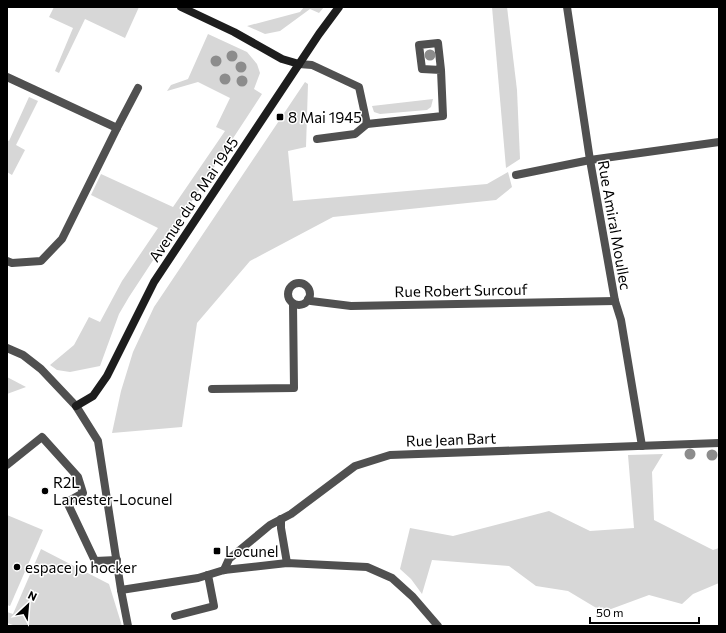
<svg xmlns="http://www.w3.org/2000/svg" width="726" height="633" font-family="Commissioner,sans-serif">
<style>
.green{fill:#d7d7d7}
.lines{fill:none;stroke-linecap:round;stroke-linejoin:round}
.lane{stroke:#505050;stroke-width:8}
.street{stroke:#505050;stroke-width:8}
.secondary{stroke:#1d1d1d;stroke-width:8}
.tree{fill:#8c8c8c}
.poi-dot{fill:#000;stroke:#fff;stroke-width:1.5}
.labels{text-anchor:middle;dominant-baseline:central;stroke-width:3;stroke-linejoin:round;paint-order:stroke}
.poi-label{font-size:15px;fill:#000;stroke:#fff;text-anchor:start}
.street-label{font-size:15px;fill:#000;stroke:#fff}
</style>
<rect width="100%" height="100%" fill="#fff"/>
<g class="green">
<path d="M 54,7 L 139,7 L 125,38 L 85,19 L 59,73 L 55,71 L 73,28 L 49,17 Z"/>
<path d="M 304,7 L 324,7 L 319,13 L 310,9 L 280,31 L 265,34 L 247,26 L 300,12 Z"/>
<path d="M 492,7 L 507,7 L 517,90 L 520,159 L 506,168 Z"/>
<path d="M 208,34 L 247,52 L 257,64 L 260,73 L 254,89 L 262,94 L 129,297 L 119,314 L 100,366 L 70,372 L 57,370 L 50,365 L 74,345 L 89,317 L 100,322 L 122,281 L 158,228 L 91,195 L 101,174 L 173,207 L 225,131 L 216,127 L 230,98 L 198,82 L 167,91 L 171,85 L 188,79 Z"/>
<path d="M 305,82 L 308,84 L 306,147 L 288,151 L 293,201 L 487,184 L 508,172 L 512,187 L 496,200 L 333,217 L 250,261 L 197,323 L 182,427 L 112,433 L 121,391 L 133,352 L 154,307 Z"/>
<path d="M 29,97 L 38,101 L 16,145 L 25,150 L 12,175 L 7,172 L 7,140 L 9,141 Z"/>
<path d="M 433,99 L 431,107 L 427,110 L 380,114 L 374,112 L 372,106 Z"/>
<path d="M 7,377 L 26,387 L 7,394 Z"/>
<path d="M 663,454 L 652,472 L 654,520 L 713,550 L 719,548 L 719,583 L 693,594 L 682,604 L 649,595 L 603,612 L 568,591 L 536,586 L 509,566 L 432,560 L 422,594 L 411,579 L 400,569 L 410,528 L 453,536 L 549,511 L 590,531 L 634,528 L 628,455 Z"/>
<path d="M 7,515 L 43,530 L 10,606 L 7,605 Z"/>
<path d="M 41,549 L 109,584 L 122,626 L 16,626 L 7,623 L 7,612 L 13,614 Z"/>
</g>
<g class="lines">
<g class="lane">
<path d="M 7,465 L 42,437 L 78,477 L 83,493 L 67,502 L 95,561 L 117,560"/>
<path d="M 175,616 L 214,606 L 208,575"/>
</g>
<g class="street">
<path d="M 567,7 L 590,160 L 615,301 L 621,320 L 642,446"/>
<path d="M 299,64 L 312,65 L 359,87 L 367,124 L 443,116 L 441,70 L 438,43 L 419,45 L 422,69 L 441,70"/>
<path d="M 7,77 L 117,128 L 138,88"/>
<path d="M 317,139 L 355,134 L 367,124"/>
<path d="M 516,175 L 590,160 L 719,142"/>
<path d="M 7,261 L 12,263 L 41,261 L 62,239 L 117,128"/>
<circle cx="299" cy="294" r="11"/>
<path d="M 308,299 L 311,301 L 351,306 L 615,301"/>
<path d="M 7,348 L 23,355 L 41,369 L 76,406 L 98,441 L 121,590 L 128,626"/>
<path d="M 212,389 L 294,388 L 293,304"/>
<path d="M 281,519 L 281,528 L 287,563"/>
<path d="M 224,570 L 229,559 L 270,525 L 291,514 L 355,466 L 390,455 L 719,443"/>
<path d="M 121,590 L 198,578 L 224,570 L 287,563 L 367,567 L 392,578 L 413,597 L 438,626"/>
</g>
<g class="secondary">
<path d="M 181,7 L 234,32 L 282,59 L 299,64"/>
<path d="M 76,406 L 93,396 L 107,376 L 154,282 L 319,34 L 339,7"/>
</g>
</g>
<g class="tree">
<circle cx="430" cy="55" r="5.5"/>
<circle cx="232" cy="56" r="5.5"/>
<circle cx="216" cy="61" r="5.5"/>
<circle cx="241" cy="67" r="5.5"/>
<circle cx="225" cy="79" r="5.5"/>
<circle cx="242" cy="81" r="5.5"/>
<circle cx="690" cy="454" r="5.5"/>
<circle cx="712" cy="455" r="5.5"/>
</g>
<g class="poi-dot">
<rect x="276" y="113" width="8" height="8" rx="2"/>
<circle cx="45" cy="491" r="4"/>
<rect x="213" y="547" width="8" height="8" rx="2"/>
<circle cx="17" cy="567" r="4"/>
</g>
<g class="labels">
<g class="poi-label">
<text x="288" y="117">8 Mai 1945</text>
<text x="53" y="482">R2L<tspan x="53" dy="17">Lanester-Locunel</tspan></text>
<text x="225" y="551">Locunel</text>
<text x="25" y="567">espace jo hocker</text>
</g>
<g class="street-label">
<text transform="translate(193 199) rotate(-56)">Avenue du 8 Mai 1945</text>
<text transform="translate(615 225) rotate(80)">Rue Amiral Moullec</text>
<text transform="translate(461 290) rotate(-1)">Rue Robert Surcouf</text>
<text transform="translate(451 439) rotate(-2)">Rue Jean Bart</text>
</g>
</g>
<rect width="726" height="633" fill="none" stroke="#000000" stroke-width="16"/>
<g transform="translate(28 605) rotate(26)" stroke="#ffffff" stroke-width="3" paint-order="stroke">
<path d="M0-3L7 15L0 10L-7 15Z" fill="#000000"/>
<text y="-6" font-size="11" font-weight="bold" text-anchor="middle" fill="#000000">N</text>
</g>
<path d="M590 617v6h109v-6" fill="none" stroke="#000000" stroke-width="2"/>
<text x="596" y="617" font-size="12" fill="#000000" stroke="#ffffff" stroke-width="3" paint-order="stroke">50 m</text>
</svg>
